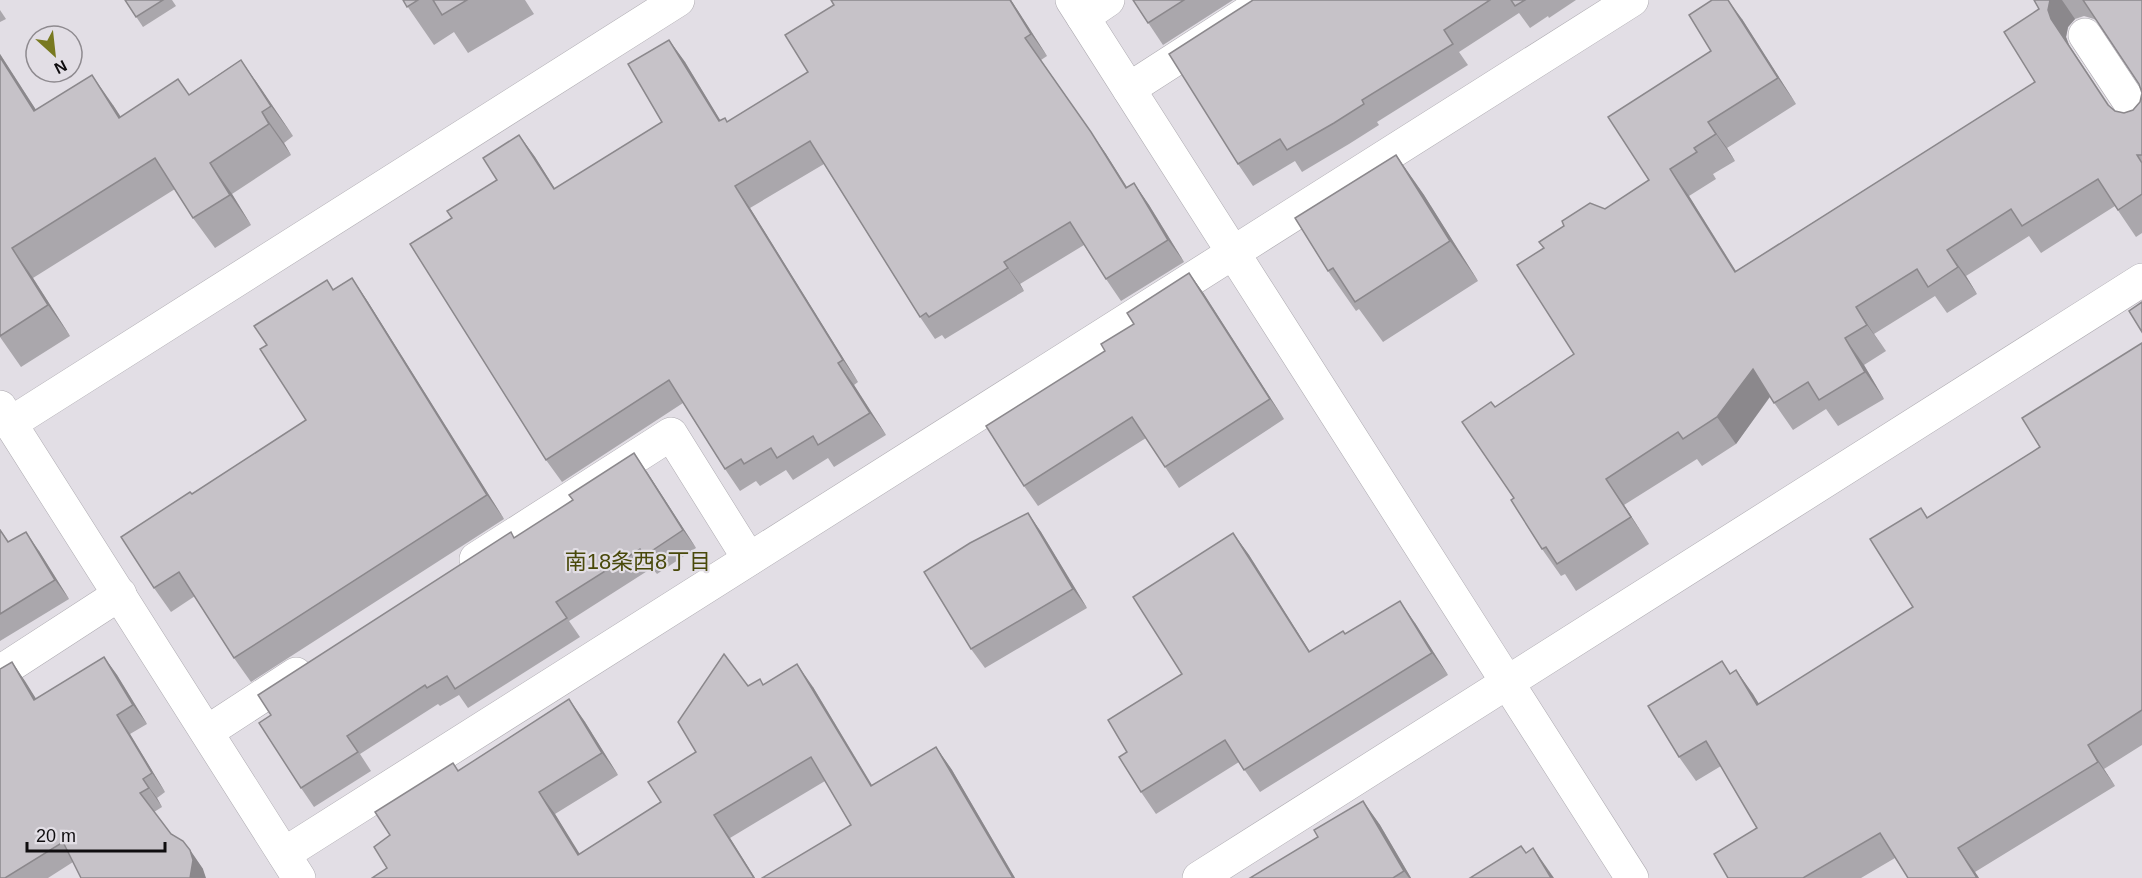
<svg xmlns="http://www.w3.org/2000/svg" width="2142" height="878" font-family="Helvetica,'Noto Sans JP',sans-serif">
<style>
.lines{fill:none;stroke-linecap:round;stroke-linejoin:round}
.minor-casing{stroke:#aeabb1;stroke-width:34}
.minor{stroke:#fff;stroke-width:33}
.wall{fill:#aaa7ac;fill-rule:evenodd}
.shaded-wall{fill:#8b888c}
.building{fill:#c6c2c8;stroke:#8b888c;stroke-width:1.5}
.labels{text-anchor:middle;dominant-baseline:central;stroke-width:4.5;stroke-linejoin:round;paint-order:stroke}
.neighbourhood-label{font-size:22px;fill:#49490a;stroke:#e2dee5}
</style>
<rect width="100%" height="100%" fill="#e2dee5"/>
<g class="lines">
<g class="minor-casing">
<g id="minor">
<path d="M 1072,0 L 1632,878"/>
<path d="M 1083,17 L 1108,0"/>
<path d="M 2085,35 L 2142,121"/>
<path d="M 1129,89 L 1267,0"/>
<path d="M 0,407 L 299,878"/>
<path d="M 11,423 L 678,0"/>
<path d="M 476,559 L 671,434 L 749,559"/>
<path d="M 0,672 L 120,594"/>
<path d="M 207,732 L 296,674"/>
<path d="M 284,854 L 1632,0"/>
<path d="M 1199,878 L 2142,280"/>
</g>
</g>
<use href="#minor" class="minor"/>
</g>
<g class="wall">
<path d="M 125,0 L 172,0 L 176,6 L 143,27 Z"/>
<path d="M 403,0 L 525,0 L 534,14 L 468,53 L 454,32 L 434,45 Z"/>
<path d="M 1011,0 L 1047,56 L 1041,60 L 1106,154 L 1127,187 L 1134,183 L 1149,205 L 1184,262 L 1121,301 L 1106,279 L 1084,245 L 1020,284 L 1024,291 L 945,339 L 942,335 L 935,339 L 920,317 L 824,164 L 750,208 L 858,382 L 854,385 L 886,435 L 834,467 L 828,458 L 793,480 L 786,470 L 760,486 L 756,481 L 740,491 L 725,469 L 683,403 L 562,482 L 546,460 L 452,218 L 497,180 L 519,135 L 535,157 L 555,189 L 662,122 L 669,40 L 685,62 L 720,120 L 727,122 Z"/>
<path d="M 1133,0 L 1233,0 L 1163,45 Z"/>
<path d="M 1253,0 L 1576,0 L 1549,18 L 1548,16 L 1530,28 L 1519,13 L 1459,52 L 1468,65 L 1377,122 L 1379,125 L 1349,144 L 1302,172 L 1295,161 L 1253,186 L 1238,164 Z"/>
<path d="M 2034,0 L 2142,0 L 2142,233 L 2136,237 L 2115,206 L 2041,253 L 2029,236 L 1966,276 L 1977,294 L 1947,313 L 1935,296 L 1874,334 L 1886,351 L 1864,365 L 1884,399 L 1838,426 L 1826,409 L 1793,430 L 1770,397 L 1736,444 L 1702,466 L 1697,459 L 1624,505 L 1649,544 L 1576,591 L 1565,574 L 1561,576 L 1542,549 L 1514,498 L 1495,407 L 1574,354 L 1605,209 L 1649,180 L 1711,51 L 1742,19 L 1796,104 L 1727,148 L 1735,161 L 1713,174 L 1716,179 L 1689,196 L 1736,271 L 2035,82 L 2039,9 ZM 2084,16 L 2094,19 L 2098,22 L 2139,84 L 2142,93 L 2140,102 L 2133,110 L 2124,113 L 2115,111 L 2110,107 L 2069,45 L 2066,37 L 2068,27 L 2075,19 Z"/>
<path d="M 0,10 L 6,19 L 0,22 Z"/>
<path d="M 0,54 L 36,110 L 113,105 L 121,117 L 189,94 L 241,60 L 293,136 L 284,143 L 291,155 L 232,194 L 251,225 L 215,248 L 193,218 L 175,189 L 33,278 L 70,336 L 21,367 L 0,337 Z"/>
<path d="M 1396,155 L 1424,195 L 1478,281 L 1383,342 L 1359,309 L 1356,311 L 1328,271 Z"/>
<path d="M 1189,273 L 1204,294 L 1284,419 L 1179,488 L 1146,438 L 1038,506 L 1024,486 L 1105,351 Z"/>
<path d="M 352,278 L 368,302 L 504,519 L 251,682 L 234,658 L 195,596 L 171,612 L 154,588 L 192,494 L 306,420 L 267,345 L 334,289 Z"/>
<path d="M 2142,343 L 2142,745 L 2104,769 L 2115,786 L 1975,872 L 1979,878 L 1908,878 L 1895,858 L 1861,878 L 1728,878 L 1757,828 L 1721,766 L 1696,781 L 1679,757 L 1722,661 L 1731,674 L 1736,670 L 1759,704 L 1913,607 L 1921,508 L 1928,518 L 2040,447 Z"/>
<path d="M 647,472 L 696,548 L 657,574 L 652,568 L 569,621 L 580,637 L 468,708 L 459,695 L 440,706 L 438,704 L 360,754 L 371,771 L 314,807 L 301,788 L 271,715 Z"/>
<path d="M 1028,513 L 1041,532 L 1087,608 L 985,668 L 971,649 Z"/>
<path d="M 0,529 L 9,542 L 39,551 L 69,599 L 0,641 Z"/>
<path d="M 1233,533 L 1249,555 L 1310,652 L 1345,634 L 1415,623 L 1448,675 L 1260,792 L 1239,762 L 1156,814 L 1141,792 L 1127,752 L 1182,674 Z"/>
<path d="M 104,657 L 117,675 L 147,724 L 130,734 L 165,792 L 157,798 L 162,807 L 154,812 L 171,834 L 190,850 L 203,869 L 73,862 L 48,878 L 0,878 L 12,662 L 36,699 Z"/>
<path d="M 764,684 L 813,687 L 872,785 L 936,747 L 952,770 L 1015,878 L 762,878 L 851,825 L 825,781 L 730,838 L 755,878 L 372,878 L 387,868 L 390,835 L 458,771 L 569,699 L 585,722 L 618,775 L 555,814 L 579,854 L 661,802 L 696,752 L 748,686 Z"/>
<path d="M 1363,801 L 1380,825 L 1411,878 L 1250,878 L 1318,837 Z"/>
</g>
<g class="shaded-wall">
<path d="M 1010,0 L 1011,0 L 1047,56 L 1031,34 Z"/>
<path d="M 1728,0 L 1742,19 L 1796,104 L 1778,78 Z"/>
<path d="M 2050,0 L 2062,0 L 2075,19 L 2068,27 L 2066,37 L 2069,45 L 2127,132 L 2051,19 L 2048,10 Z"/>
<path d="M 1025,38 L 1106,154 L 1141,210 L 1126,188 Z"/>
<path d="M 669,40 L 685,62 L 734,143 L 719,121 Z"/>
<path d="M 0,54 L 56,141 L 34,111 L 0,57 Z"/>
<path d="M 241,60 L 262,90 L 293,136 L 271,106 Z"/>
<path d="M 92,75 L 113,105 L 141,149 L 119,118 Z"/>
<path d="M 262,112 L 284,143 L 291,155 L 269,124 Z"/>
<path d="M 1708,122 L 1727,148 L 1735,161 L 1716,134 Z"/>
<path d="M 519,135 L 535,157 L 569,211 L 554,189 Z"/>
<path d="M 1396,155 L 1424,195 L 1478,281 L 1450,241 Z"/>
<path d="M 210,163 L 232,194 L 251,225 L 230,195 Z"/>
<path d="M 1670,169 L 1689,196 L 1753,299 L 1735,272 Z"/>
<path d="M 1134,183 L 1149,205 L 1184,262 L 1168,240 Z"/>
<path d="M 735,186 L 750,208 L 858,382 L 843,360 Z"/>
<path d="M 12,248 L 33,278 L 70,336 L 48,305 Z"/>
<path d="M 1947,250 L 1966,276 L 1977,294 L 1958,267 Z"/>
<path d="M 1004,262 L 1020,284 L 1024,291 L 1008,268 Z"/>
<path d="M 1189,273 L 1204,294 L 1284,419 L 1270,399 Z"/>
<path d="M 352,278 L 368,302 L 504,519 L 487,495 Z"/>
<path d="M 1856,307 L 1874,334 L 1886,351 L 1867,325 Z"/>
<path d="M 1845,338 L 1864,365 L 1884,399 L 1865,372 Z"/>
<path d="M 838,363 L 854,385 L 886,435 L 870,413 Z"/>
<path d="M 1753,369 L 1771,395 L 1736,444 L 1717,417 Z"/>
<path d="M 634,453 L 647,472 L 696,548 L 683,530 Z"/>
<path d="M 1606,479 L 1624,505 L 1649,544 L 1631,517 Z"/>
<path d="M 1028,513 L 1041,532 L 1087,608 L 1073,589 Z"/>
<path d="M 26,532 L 39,551 L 69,599 L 55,580 Z"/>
<path d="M 1233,533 L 1249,555 L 1324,674 L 1309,652 Z"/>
<path d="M 1400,601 L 1415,623 L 1448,675 L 1432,653 Z"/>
<path d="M 104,657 L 117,675 L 147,724 L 133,705 Z"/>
<path d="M 12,662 L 25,681 L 48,718 L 34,700 Z"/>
<path d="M 797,664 L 813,687 L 886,809 L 871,786 Z"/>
<path d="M 1736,670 L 1753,694 L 1774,729 L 1757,705 Z"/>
<path d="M 569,699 L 585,722 L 618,775 L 602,753 Z"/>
<path d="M 117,715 L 130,734 L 165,792 L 152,773 Z"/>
<path d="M 2088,745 L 2104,769 L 2115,786 L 2098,762 Z"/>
<path d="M 936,747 L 952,770 L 1015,878 L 1013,878 Z"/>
<path d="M 143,779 L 157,798 L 162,807 L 149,788 Z"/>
<path d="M 539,792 L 555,814 L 594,877 L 578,855 Z"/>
<path d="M 1363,801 L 1380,825 L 1411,878 L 1409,878 L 1404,871 Z"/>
<path d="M 714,815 L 730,838 L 755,878 L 754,878 Z"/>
<path d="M 1533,848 L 1554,878 L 1551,878 Z"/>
<path d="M 1958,848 L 1975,872 L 1979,878 L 1977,878 Z"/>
<path d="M 190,850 L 203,869 L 206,878 L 190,878 Z"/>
</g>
<g class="building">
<path d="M 125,0 L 163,0 L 136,17 Z"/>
<path d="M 403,0 L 418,0 L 407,7 Z"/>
<path d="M 433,0 L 467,0 L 442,15 Z"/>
<path d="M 831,0 L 1010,0 L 1031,34 L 1025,38 L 1091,132 L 1126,188 L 1134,183 L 1168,240 L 1106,279 L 1070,222 L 1004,262 L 1008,268 L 929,317 L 926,313 L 920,317 L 810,141 L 735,186 L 843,360 L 838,363 L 870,413 L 818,445 L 813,436 L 777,458 L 771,448 L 744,464 L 741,459 L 725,469 L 669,380 L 546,460 L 410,244 L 452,218 L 447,211 L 497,180 L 483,158 L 519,135 L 554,189 L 662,122 L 628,64 L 669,40 L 719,121 L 725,118 L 727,122 L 808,72 L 785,35 L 834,5 Z"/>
<path d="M 1133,0 L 1184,0 L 1148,23 Z"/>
<path d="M 1253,0 L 1490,0 L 1444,30 L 1453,44 L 1362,100 L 1364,104 L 1334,123 L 1287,150 L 1280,139 L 1238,164 L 1169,54 Z"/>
<path d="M 1511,0 L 1525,0 L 1515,6 Z"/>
<path d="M 1712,0 L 1728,0 L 1778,78 L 1708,122 L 1716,134 L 1694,148 L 1697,152 L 1670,169 L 1735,272 L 2035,82 L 2004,32 L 2039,9 L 2034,0 L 2050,0 L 2048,10 L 2051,19 L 2108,105 L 2115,111 L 2124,113 L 2133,110 L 2140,102 L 2142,93 L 2139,84 L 2083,0 L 2142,0 L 2142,155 L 2137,155 L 2142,163 L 2142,194 L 2118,210 L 2098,179 L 2022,226 L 2011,209 L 1947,250 L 1958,267 L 1928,287 L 1917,269 L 1856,307 L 1867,325 L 1845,338 L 1865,372 L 1819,400 L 1808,382 L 1774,403 L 1753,369 L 1717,417 L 1683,439 L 1678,432 L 1606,479 L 1631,517 L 1557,564 L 1546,547 L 1542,549 L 1511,500 L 1514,498 L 1462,422 L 1491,402 L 1495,407 L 1574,354 L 1517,265 L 1544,248 L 1539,242 L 1564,226 L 1562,221 L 1590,203 L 1605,209 L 1649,180 L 1608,117 L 1711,51 L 1689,15 Z"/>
<path d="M 0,57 L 34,111 L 92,75 L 119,118 L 178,79 L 189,95 L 241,60 L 271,106 L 262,112 L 269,124 L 210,163 L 230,195 L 193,218 L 155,158 L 12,248 L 48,305 L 0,336 Z"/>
<path d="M 1396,155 L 1450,241 L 1355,302 L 1333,268 L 1328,271 L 1295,218 Z"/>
<path d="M 1189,273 L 1270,399 L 1165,467 L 1132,417 L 1024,486 L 986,426 L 1105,351 L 1101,344 L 1134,324 L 1127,313 Z"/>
<path d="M 352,278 L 487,495 L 234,658 L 179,572 L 154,588 L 121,537 L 190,492 L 192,494 L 306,420 L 260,349 L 267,345 L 254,326 L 327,280 L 333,290 Z"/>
<path d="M 2142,302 L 2142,332 L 2129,311 Z"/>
<path d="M 2142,343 L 2142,710 L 2088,745 L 2098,762 L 1958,848 L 1977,878 L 1908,878 L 1880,833 L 1803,878 L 1728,878 L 1714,854 L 1757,828 L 1706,741 L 1679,757 L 1648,706 L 1722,661 L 1730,674 L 1736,670 L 1757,705 L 1913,607 L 1870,539 L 1921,508 L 1927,518 L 2040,447 L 2022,418 Z"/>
<path d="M 634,453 L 683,530 L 644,556 L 640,549 L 556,602 L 567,618 L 455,689 L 447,676 L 427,688 L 425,685 L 347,736 L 358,752 L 301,788 L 259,723 L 271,715 L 258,695 L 511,532 L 514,538 L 573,500 L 569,495 Z"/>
<path d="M 1028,513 L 1073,589 L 971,649 L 924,572 L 970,543 Z"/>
<path d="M 0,530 L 8,542 L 26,532 L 55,580 L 0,614 Z"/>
<path d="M 1233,533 L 1309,652 L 1343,631 L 1345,634 L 1400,601 L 1432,653 L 1244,770 L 1225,740 L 1141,792 L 1119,757 L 1127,752 L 1108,720 L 1182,674 L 1133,597 Z"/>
<path d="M 724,654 L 748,686 L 760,679 L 763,685 L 797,664 L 871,786 L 936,747 L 1013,878 L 762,878 L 851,825 L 811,757 L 714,815 L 754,878 L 372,878 L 387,868 L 374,847 L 390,835 L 375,812 L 453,763 L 458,771 L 569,699 L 602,753 L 539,792 L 578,855 L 661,802 L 648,782 L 696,752 L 678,722 Z"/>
<path d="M 104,657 L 133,705 L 117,715 L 152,773 L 143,779 L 149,788 L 140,793 L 171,834 L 183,841 L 190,850 L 193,860 L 190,878 L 81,878 L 63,842 L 5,878 L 0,878 L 0,669 L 12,662 L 34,700 Z"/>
<path d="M 1363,801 L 1404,871 L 1393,878 L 1250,878 L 1318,837 L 1314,830 Z"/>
<path d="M 1521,846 L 1526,853 L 1533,848 L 1551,878 L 1470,878 Z"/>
</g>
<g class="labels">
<g class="neighbourhood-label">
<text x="638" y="561">南18条西8丁目</text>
</g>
</g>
<g transform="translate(54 54) rotate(153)"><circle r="28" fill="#e2dee5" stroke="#8e8a8f" stroke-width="1.5"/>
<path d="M0-4.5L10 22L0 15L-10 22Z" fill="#787920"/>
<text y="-9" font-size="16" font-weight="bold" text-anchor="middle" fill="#0f0d0f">N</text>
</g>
<path d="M27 842v9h138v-9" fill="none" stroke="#0f0d0f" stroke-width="3"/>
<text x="36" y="842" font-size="18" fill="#0f0d0f" stroke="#e2dee5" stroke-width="4.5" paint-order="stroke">20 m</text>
</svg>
